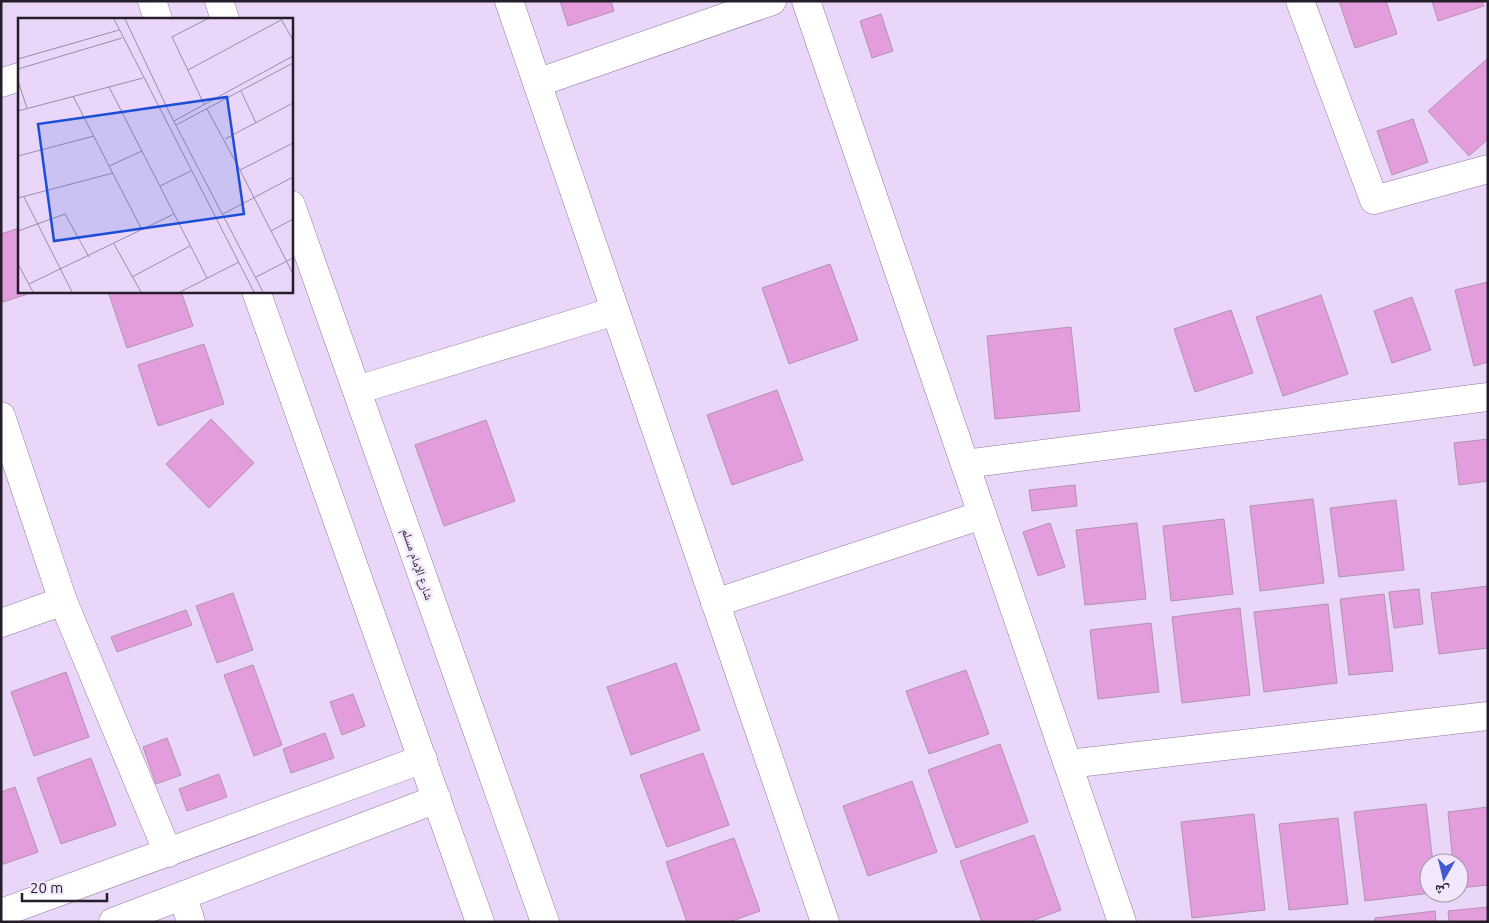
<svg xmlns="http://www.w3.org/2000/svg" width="1489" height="923" font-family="Ubuntu,'Noto Naskh Arabic',sans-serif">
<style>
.building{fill:#e49ddc;stroke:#b194ae}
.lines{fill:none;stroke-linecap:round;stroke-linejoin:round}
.minor-casing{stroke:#8c7b9a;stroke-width:29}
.major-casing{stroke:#8c7b9a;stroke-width:29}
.minor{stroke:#fff;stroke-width:28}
.major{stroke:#fff;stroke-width:28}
.labels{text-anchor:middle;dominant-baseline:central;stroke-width:5;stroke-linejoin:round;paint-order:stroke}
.street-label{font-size:12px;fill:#251e2a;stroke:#f2e7fb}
.inset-road{fill:none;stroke:#9b8ca6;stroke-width:1}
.view{fill:#1d4ed8;fill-opacity:0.15;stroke:#1d4ed8;stroke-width:2.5}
.inset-edge{fill:none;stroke:#251e2a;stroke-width:2.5}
</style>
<rect width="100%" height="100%" fill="#e9d6f8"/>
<g class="building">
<path d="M 560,1 L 611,1 L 614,11 L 568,26 Z"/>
<path d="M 1339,1 L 1386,1 L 1397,34 L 1355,48 Z"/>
<path d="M 1432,1 L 1482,1 L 1484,6 L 1438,21 Z"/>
<path d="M 881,14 L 893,51 L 872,58 L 860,21 Z"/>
<path d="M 1488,58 L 1488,139 L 1469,156 L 1428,111 Z"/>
<path d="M 1413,119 L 1428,162 L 1392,175 L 1377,131 Z"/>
<path d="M 19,228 L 19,291 L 37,291 L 3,302 L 1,296 L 1,234 Z"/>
<path d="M 830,264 L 858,340 L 789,364 L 762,288 Z"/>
<path d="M 1488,282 L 1488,362 L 1474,366 L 1455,290 Z"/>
<path d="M 108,291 L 181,291 L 193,326 L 127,348 Z"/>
<path d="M 1321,295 L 1348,374 L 1283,396 L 1256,317 Z"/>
<path d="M 1412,297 L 1431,350 L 1392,363 L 1374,311 Z"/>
<path d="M 1231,310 L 1253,373 L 1195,392 L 1174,329 Z"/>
<path d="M 1071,327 L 1080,411 L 995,419 L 987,336 Z"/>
<path d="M 204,344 L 224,404 L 158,426 L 138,365 Z"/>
<path d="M 777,390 L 803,460 L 732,485 L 707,415 Z"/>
<path d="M 211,419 L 254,463 L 209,508 L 166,464 Z"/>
<path d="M 486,420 L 515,501 L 444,526 L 415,445 Z"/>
<path d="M 1488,439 L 1488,481 L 1459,485 L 1454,443 Z"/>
<path d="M 1075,485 L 1077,506 L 1032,511 L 1029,490 Z"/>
<path d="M 1313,499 L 1324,583 L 1260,591 L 1250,506 Z"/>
<path d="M 1396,500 L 1404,570 L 1339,577 L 1330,508 Z"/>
<path d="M 1224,519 L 1233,594 L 1171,601 L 1163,526 Z"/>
<path d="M 1050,523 L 1065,567 L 1038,576 L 1023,532 Z"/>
<path d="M 1137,523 L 1146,599 L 1085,605 L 1076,530 Z"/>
<path d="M 1488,586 L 1488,648 L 1439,654 L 1431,593 Z"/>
<path d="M 1419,589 L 1423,624 L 1394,628 L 1389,592 Z"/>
<path d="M 233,593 L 253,650 L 217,663 L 196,606 Z"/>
<path d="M 1384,594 L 1393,671 L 1349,675 L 1340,599 Z"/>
<path d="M 1328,604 L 1337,683 L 1264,692 L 1254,612 Z"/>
<path d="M 1240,608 L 1250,695 L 1182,703 L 1172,617 Z"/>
<path d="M 186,610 L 192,625 L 117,652 L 111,637 Z"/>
<path d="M 1151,623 L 1159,692 L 1098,699 L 1090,630 Z"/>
<path d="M 676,663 L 700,730 L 631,755 L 607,687 Z"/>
<path d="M 253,665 L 282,745 L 254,756 L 224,675 Z"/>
<path d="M 966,670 L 989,734 L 929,754 L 906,691 Z"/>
<path d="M 66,672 L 89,737 L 34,756 L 11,692 Z"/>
<path d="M 353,694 L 365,726 L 342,735 L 330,702 Z"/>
<path d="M 325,733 L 334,758 L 291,773 L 283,749 Z"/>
<path d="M 167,738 L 181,775 L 156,784 L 143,747 Z"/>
<path d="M 1000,744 L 1028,822 L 956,848 L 928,770 Z"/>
<path d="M 703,753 L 729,825 L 667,847 L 640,775 Z"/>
<path d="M 91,758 L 116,825 L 61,844 L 37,778 Z"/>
<path d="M 219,774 L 227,797 L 187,811 L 179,789 Z"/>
<path d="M 912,781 L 937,852 L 868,876 L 843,806 Z"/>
<path d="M 15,787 L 38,852 L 1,865 L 1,792 Z"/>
<path d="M 1426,804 L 1433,863 L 1429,863 L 1429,893 L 1431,893 L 1365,901 L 1354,812 Z"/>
<path d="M 1488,807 L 1488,885 L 1459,888 L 1459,863 L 1453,863 L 1448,812 Z"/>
<path d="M 1254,814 L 1265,910 L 1192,918 L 1181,822 Z"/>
<path d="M 1338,818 L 1348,904 L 1289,910 L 1279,824 Z"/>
<path d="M 1034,835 L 1061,910 L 1029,922 L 982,922 L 960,861 Z"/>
<path d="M 734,838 L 760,911 L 729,922 L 687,922 L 666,862 Z"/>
<path d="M 1488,907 L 1488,922 L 1449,922 L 1448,911 Z"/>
<path d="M 1435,911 L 1436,922 L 1375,922 L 1375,918 Z"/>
</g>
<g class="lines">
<g class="minor-casing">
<g id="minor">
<path d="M 509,1 L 825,922"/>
<path d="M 806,1 L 1122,922"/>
<path d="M 1300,1 L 1374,200 L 1488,169"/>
<path d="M 1,83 L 19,77"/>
<path d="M 537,83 L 772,1"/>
<path d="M 357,390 L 615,311"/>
<path d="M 1,416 L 63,601 L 168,853"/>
<path d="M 965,464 L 1488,397"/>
<path d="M 715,603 L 982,515"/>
<path d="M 1,623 L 63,601"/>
<path d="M 1068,764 L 1488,716"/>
<path d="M 183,896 L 191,922"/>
<path d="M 1,913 L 423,759"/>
<path d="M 113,922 L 437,799"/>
</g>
</g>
<g class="major-casing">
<g id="major">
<path d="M 152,1 L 158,19"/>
<path d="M 219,1 L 225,19"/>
<path d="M 291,205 L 545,922"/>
<path d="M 256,291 L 480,922"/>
</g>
</g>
<use href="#minor" class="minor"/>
<use href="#major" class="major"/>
</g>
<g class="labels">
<g class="street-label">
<text transform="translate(418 564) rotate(71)">شارع الإمام مسلم</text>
</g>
</g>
<g transform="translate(18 18)">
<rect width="275" height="275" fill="#e9d6f8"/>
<path class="inset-road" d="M 96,1 L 236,274M 107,1 L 152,96 L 245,274M 263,1 L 275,22M 0,41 L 101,12M 0,51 L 104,20M 170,52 L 263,2M 0,63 L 9,90M 91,69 L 189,260M 223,73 L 238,105M 55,78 L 124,212M 186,86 L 154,19 L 189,1M 189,91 L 222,152 L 275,125M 0,93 L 125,60M 156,103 L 275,38M 158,107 L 275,45M 207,121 L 275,85M 0,138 L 76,118M 91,148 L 124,133M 222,152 L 275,256M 142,168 L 173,153M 6,179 L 54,274M 0,180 L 95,155M 205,196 L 275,159M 0,213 L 47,196 L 71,239M 253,213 L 275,201M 96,226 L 123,274M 0,246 L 15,274M 114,259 L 172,228M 238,259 L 275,240M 11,266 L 156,196M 162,274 L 221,244"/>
<path class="view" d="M 209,79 L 226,196 L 36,223 L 20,106 Z"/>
<rect width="275" height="275" class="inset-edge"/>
</g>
<rect width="1489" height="923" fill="none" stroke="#251e2a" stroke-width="5"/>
<g transform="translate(1444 878) rotate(188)"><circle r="24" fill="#f2e7fb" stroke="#a097a7"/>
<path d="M0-4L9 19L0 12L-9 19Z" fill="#4259cd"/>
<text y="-8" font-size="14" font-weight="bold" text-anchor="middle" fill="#251e2a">ش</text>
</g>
<path d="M22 893v8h85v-8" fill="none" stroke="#251e2a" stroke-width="2.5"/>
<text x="30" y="893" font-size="15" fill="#251e2a" stroke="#f2e7fb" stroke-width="4" paint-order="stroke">20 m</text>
</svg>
